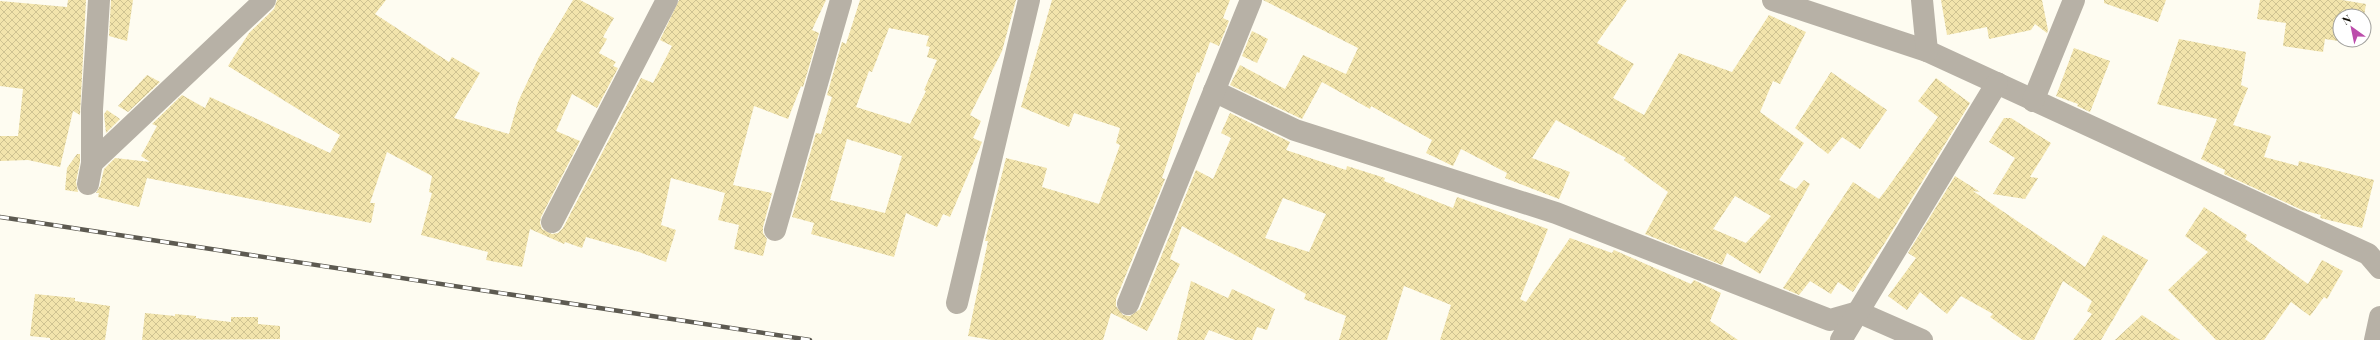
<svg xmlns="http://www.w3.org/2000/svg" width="2380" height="340" font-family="'Playfair Display',serif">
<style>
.building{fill:url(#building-cross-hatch);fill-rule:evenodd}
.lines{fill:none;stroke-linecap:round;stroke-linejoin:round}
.street{stroke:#b7b1a6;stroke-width:22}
.rail-casing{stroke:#5d5a51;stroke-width:4.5}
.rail{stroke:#fff;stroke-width:3;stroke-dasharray:9;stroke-linecap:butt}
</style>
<defs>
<pattern id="building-cross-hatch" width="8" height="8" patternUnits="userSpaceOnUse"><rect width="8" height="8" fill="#f2e4ac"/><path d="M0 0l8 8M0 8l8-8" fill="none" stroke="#cfc392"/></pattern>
</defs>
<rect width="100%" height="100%" fill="#fefcf1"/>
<g class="building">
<path d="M 68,0 L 86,0 L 80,115 L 73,111 L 60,167 L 28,160 L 0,161 L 0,136 L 18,136 L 23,89 L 0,86 L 0,1 L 67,7 Z"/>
<path d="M 111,0 L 133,0 L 127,41 L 109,36 Z"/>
<path d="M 277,0 L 386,0 L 375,14 L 449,62 L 452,57 L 480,73 L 454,118 L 509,134 L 518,102 L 539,57 L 573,0 L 580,0 L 614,18 L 603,37 L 607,39 L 599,53 L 616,62 L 613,66 L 618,68 L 597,108 L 572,94 L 556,131 L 580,141 L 541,217 L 540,223 L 542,229 L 552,234 L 558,233 L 563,228 L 641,78 L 653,83 L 672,46 L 660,40 L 679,0 L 826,0 L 812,30 L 819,33 L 803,87 L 801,86 L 788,119 L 754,106 L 733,185 L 772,193 L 763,227 L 763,233 L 767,239 L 763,256 L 734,249 L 739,225 L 718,220 L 725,193 L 671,178 L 661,225 L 676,230 L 666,262 L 639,252 L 586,237 L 582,248 L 565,242 L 564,244 L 530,229 L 522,267 L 486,260 L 488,252 L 421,235 L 432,193 L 429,192 L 432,176 L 387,152 L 370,203 L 375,203 L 371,223 L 147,178 L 139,207 L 98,197 L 99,193 L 96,193 L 100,186 L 104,169 L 115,158 L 150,162 L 141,156 L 157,126 L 152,124 L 182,95 L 205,108 L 210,97 L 330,153 L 340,135 L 228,66 L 249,33 L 274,9 Z"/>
<path d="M 860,0 L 1016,0 L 1002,51 L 970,115 L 981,121 L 973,138 L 982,142 L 950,217 L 943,214 L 937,227 L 906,213 L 894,257 L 811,234 L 814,223 L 792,217 L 816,133 L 821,134 L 832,97 L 827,95 L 842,42 L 846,44 ZM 889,28 L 929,36 L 926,46 L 930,47 L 927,57 L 937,60 L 924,90 L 926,91 L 910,124 L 856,107 L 869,71 L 872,72 ZM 847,139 L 902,156 L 885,213 L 830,200 Z"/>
<path d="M 1052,0 L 1230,0 L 1223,18 L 1229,21 L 1219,46 L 1210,42 L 1199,73 L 1197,72 L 1162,178 L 1165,179 L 1116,299 L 1116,306 L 1123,315 L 1130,316 L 1140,309 L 1196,170 L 1213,179 L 1231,138 L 1221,133 L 1230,113 L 1290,142 L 1286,150 L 1346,170 L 1347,166 L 1385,178 L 1384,181 L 1453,208 L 1457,197 L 1548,229 L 1520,299 L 1526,302 L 1570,238 L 1612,253 L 1614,250 L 1691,284 L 1694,280 L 1721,293 L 1710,321 L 1738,340 L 1440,340 L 1451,305 L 1404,286 L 1387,340 L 1339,340 L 1346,316 L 1304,299 L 1306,294 L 1182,226 L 1170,259 L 1180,264 L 1147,331 L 1111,313 L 1103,340 L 992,340 L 968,336 L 988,241 L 985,241 L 1006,158 L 1047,168 L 1042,187 L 1099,204 L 1120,145 L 1116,143 L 1120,128 L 1074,113 L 1069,127 L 1021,107 ZM 1283,198 L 1326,214 L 1309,252 L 1265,238 Z"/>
<path d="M 1263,0 L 1627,0 L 1597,43 L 1634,64 L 1613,98 L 1644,115 L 1679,53 L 1732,72 L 1769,15 L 1806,32 L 1780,84 L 1773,81 L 1760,112 L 1804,143 L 1779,180 L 1796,189 L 1804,180 L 1810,184 L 1760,274 L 1727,253 L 1722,265 L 1645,234 L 1668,192 L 1624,160 L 1626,158 L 1556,120 L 1532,158 L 1570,172 L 1559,199 L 1505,178 L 1507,173 L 1461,149 L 1453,166 L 1426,153 L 1432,140 L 1371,106 L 1370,109 L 1322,82 L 1302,119 L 1230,85 L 1240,65 L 1285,89 L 1303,55 L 1346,74 L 1358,48 ZM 1735,196 L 1771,216 L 1746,243 L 1713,229 Z"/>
<path d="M 1941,0 L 2042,0 L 2048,30 L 2047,33 L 2035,24 L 2031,30 L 1989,39 L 1987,27 L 1947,35 Z"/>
<path d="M 2104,0 L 2166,0 L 2158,22 L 2104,3 Z"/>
<path d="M 2260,0 L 2342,0 L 2366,4 L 2364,16 L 2340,16 L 2340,40 L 2360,40 L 2359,44 L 2325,39 L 2323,52 L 2283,46 L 2286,23 L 2257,19 Z"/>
<path d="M 1252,31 L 1268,39 L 1257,63 L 1242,56 Z"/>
<path d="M 2179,39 L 2246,52 L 2241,85 L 2248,88 L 2233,125 L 2271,136 L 2264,157 L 2298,166 L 2299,161 L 2374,180 L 2362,228 L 2320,218 L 2321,215 L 2302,210 L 2224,174 L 2225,170 L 2201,159 L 2217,119 L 2157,104 Z"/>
<path d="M 2074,48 L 2110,61 L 2090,112 L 2077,106 L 2078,104 L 2056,96 Z"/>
<path d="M 1831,72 L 1887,110 L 1860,149 L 1842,137 L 1828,154 L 1795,128 Z"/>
<path d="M 147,75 L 160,82 L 128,112 L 118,106 Z"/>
<path d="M 1936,78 L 1970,103 L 1886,241 L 1853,292 L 1838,282 L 1831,294 L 1810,281 L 1799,295 L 1783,288 L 1853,182 L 1879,199 L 1886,190 L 1938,117 L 1918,101 Z"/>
<path d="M 107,110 L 120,119 L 106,133 L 104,114 Z"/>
<path d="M 2004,118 L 2011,118 L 2051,143 L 2030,177 L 2038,178 L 2025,199 L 1993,194 L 2015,158 L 1989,142 Z"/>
<path d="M 77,154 L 80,154 L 80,162 L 76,182 L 78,192 L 65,190 L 67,168 Z"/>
<path d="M 1955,176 L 1980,192 L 1973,191 L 2085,267 L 2103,235 L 2148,260 L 2101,340 L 2073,340 L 2092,314 L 2087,311 L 2092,301 L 2063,281 L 2034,340 L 2023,340 L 1990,317 L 1993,314 L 1961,296 L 1947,314 L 1920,292 L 1907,310 L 1888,296 L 1916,258 L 1908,253 Z"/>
<path d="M 2204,207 L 2247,235 L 2245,239 L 2308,284 L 2322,260 L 2343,271 L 2327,299 L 2324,297 L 2310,316 L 2291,302 L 2264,340 L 2216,340 L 2168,290 L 2208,252 L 2185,236 Z"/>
<path d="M 1191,281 L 1228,298 L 1232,289 L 1275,309 L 1267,330 L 1257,327 L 1252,340 L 1235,340 L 1209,330 L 1204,340 L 1177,340 Z"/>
<path d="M 35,294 L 75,298 L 75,301 L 110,306 L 105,340 L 50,340 L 50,338 L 30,336 Z"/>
<path d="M 145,313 L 175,316 L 175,314 L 196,316 L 196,318 L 231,322 L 231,317 L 258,317 L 258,324 L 280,326 L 280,339 L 142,340 Z"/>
<path d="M 2142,315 L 2180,340 L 2115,340 Z"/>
</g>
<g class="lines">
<g class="street">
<path d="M 1773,0 L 1927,51 L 2368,254 L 2380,268"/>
<path d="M 1922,0 L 1927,51"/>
<path d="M 1214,91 L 1295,130 L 1556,213 L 1830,320 L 1858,312 L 1922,340"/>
<path d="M 2033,101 L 2074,0"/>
<path d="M 92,163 L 265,0"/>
<path d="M 88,184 L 92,163 L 92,109 L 99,0"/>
<path d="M 552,222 L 667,0"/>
<path d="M 775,230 L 841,0"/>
<path d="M 957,303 L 1029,0"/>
<path d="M 1128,304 L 1251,0"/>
<path d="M 1841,340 L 1997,83"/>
<path d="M 2375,340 L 2380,317"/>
</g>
<g class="rail-casing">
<path id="rail" d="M 0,217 L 810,340"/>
</g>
<use href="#rail" class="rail"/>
</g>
<g transform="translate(2352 28) rotate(327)"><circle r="19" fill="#ffffff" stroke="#a1a09c"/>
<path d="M0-3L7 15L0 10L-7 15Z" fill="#bc4dab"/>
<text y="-6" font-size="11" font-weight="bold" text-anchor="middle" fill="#141108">N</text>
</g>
</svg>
